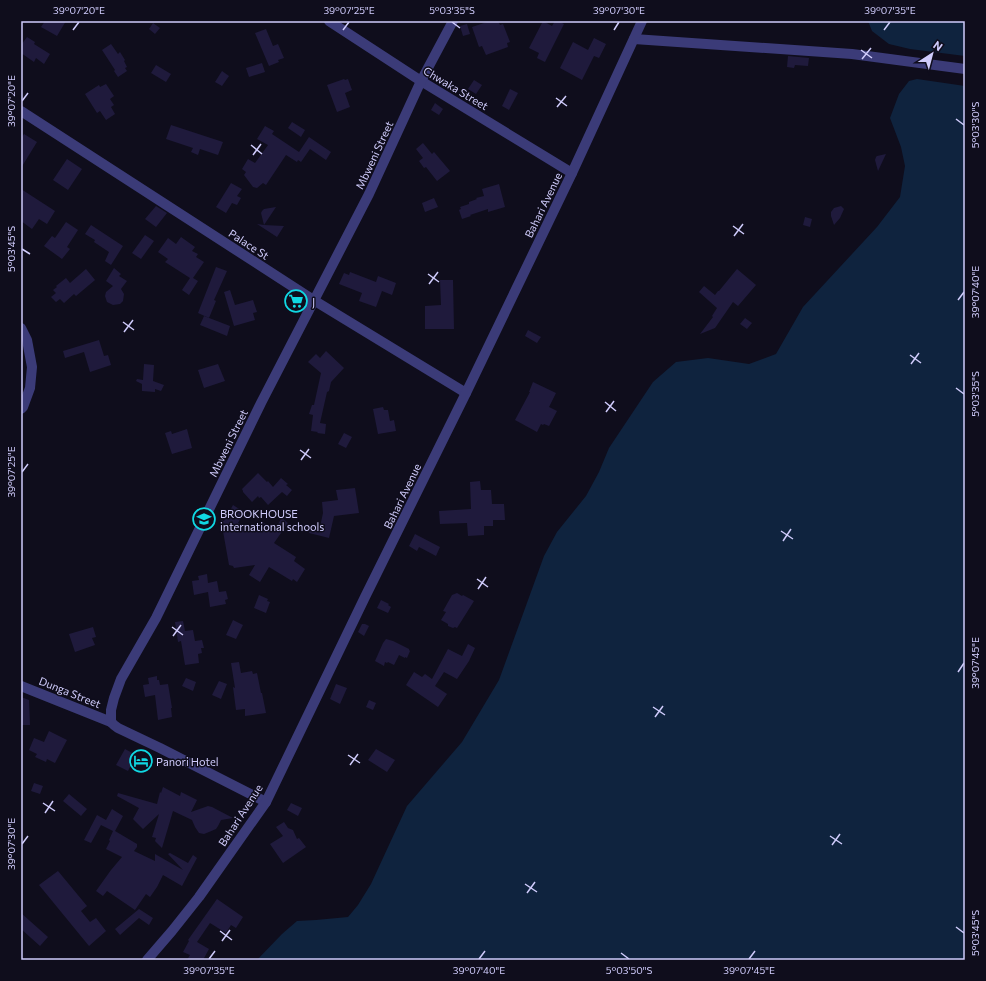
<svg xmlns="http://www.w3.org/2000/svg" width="986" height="981" font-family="Commissioner,sans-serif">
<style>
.water{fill:#0f233e}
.building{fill:#1f1a3c}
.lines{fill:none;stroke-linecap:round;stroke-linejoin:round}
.minor{stroke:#3b3b78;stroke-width:10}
.ticks{fill:none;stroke:#cfcbfb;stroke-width:1.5}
.labels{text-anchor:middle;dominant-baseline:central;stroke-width:3;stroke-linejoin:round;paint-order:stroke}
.street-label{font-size:11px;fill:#cfcbfb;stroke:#0f0d1c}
.poi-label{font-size:11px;fill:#cfcbfb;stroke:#0f0d1c;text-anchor:start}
.neatline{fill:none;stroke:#cfcbfb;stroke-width:1.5}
.ticks-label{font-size:10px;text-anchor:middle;fill:#cfcbfb}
</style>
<rect width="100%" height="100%" fill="#0f0d1c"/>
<g class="water">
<path d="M 868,21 L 965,21 L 965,56 L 910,49 L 889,44 L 872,31 Z"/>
<path d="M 917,79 L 965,86 L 965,960 L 257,960 L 282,934 L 297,921 L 316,920 L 348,917 L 358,905 L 371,884 L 407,806 L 462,742 L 499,680 L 544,556 L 557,532 L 586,496 L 599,472 L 609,448 L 653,382 L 676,362 L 708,358 L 749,364 L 776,354 L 803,307 L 877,227 L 900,197 L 905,166 L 901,147 L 890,118 L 899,94 L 909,81 Z"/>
</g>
<g class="building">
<path d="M 45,21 L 66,21 L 57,36 L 41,27 Z"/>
<path d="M 490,21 L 498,21 L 500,25 L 503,24 L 510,42 L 507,43 L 508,47 L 486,55 L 482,46 L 479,47 L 472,27 Z"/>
<path d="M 543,21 L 552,26 L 555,21 L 558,21 L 564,24 L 545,62 L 537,58 L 539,53 L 529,48 Z"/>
<path d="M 153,23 L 160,28 L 155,34 L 149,29 Z"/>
<path d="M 467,24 L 470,34 L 463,36 L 460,26 Z"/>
<path d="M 266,29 L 273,46 L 278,44 L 284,58 L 278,60 L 279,62 L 269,66 L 255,33 Z"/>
<path d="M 27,37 L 35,42 L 34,44 L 50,54 L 44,64 L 36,58 L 34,62 L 21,53 L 21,45 Z"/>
<path d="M 594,38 L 606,44 L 599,58 L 594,56 L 582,80 L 560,68 L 573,42 L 588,50 Z"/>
<path d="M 111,44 L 118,54 L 120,52 L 125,60 L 124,61 L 127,67 L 125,68 L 127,71 L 118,77 L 114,71 L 115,70 L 102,50 Z"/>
<path d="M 788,56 L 809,58 L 808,66 L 795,65 L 794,68 L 787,67 Z"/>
<path d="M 262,63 L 265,72 L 249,77 L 246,68 Z"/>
<path d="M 156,65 L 171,74 L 166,82 L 151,73 Z"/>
<path d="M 222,71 L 229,76 L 222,86 L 215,82 Z"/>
<path d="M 344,79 L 345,80 L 348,79 L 352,90 L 345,93 L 350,107 L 337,112 L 327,85 Z"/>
<path d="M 474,80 L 482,85 L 476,94 L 468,89 Z"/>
<path d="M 106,84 L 114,96 L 110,99 L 114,105 L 111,107 L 115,114 L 106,120 L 100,111 L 97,113 L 85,94 L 99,85 L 100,87 Z"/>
<path d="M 510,89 L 518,93 L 509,110 L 502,106 Z"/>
<path d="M 435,103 L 443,109 L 439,115 L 431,110 Z"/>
<path d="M 292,122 L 305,130 L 301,137 L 288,128 Z"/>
<path d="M 171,125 L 223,142 L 218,155 L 200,149 L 198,155 L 191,152 L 193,148 L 166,139 Z"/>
<path d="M 265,126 L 274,131 L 272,134 L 299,152 L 309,137 L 331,152 L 326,160 L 310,149 L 301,162 L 298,160 L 297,162 L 286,155 L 266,185 L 263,183 L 257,188 L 253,187 L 244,175 L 246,172 L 242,169 L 248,159 L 255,163 L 268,145 L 257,139 Z"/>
<path d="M 24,134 L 37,142 L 21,168 L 21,139 Z"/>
<path d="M 423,143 L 432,154 L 434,152 L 450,171 L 437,181 L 426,167 L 424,168 L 419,161 L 423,158 L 416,149 Z"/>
<path d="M 886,154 L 878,171 L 875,160 L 876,157 L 877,156 Z"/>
<path d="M 67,159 L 82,169 L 68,190 L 53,180 Z"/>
<path d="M 231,183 L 242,189 L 237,196 L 241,198 L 237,205 L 232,203 L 226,213 L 216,207 Z"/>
<path d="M 499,184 L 505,207 L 488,212 L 488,209 L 470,215 L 471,216 L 462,219 L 459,210 L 461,209 L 460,207 L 469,204 L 469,202 L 477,199 L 476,198 L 484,196 L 482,189 Z"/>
<path d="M 21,189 L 55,211 L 47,224 L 39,219 L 32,229 L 21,221 Z"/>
<path d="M 434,198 L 438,207 L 425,212 L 422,203 Z"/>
<path d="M 156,206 L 167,213 L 156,227 L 145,219 Z"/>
<path d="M 841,206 L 844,209 L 840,218 L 834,225 L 831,216 L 831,212 L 834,208 Z"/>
<path d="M 276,207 L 264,225 L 284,226 L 277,237 L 257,224 L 264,225 L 261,213 L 262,211 L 264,209 Z"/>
<path d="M 805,217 L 812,219 L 810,227 L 803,225 Z"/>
<path d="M 66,222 L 78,230 L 67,247 L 70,249 L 62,259 L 44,246 L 52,236 L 55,238 Z"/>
<path d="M 91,225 L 123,246 L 111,265 L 105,261 L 109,252 L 94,242 L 95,240 L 85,234 Z"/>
<path d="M 145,235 L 154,241 L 141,259 L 132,253 Z"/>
<path d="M 181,237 L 195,247 L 192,251 L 198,254 L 196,257 L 204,262 L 193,278 L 198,281 L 189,295 L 182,290 L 190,278 L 165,262 L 168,259 L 158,252 L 168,238 L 176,244 Z"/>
<path d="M 216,267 L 227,271 L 214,300 L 216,301 L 209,318 L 198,313 Z"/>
<path d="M 114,268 L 121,274 L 119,276 L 127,281 L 121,289 L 124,294 L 123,301 L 120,304 L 113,305 L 107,302 L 105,296 L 106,292 L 113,286 L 106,281 Z"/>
<path d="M 86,269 L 95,280 L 76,296 L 74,294 L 64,303 L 60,299 L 56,302 L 51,297 L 56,293 L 53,290 L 57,287 L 56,286 L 66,278 L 70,283 Z"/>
<path d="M 737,269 L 756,285 L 738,306 L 733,302 L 715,328 L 700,334 L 713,317 L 712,316 L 717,308 L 699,292 L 704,286 L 715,295 L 718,291 L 719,291 Z"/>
<path d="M 350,272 L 376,282 L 378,276 L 396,283 L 392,295 L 382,291 L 376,307 L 359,301 L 362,293 L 339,284 L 344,273 L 349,275 Z"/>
<path d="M 440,280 L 453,280 L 454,329 L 425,329 L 425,306 L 441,305 Z"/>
<path d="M 230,290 L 235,305 L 253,300 L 257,312 L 253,313 L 255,320 L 234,326 L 224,292 Z"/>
<path d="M 204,316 L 230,326 L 227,336 L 200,325 Z"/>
<path d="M 745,318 L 752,323 L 747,329 L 740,324 Z"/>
<path d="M 528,330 L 541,337 L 537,343 L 525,336 Z"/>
<path d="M 99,340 L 104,356 L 108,355 L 111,365 L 90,372 L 84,352 L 65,358 L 63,351 Z"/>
<path d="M 326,351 L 344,368 L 331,382 L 329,391 L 327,392 L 320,423 L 326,424 L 325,434 L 317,433 L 318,432 L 311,431 L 313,415 L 309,414 L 312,405 L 314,405 L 321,373 L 308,362 L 316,354 L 320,358 Z"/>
<path d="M 144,364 L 154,365 L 153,381 L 164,385 L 161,391 L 155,389 L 155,392 L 142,391 L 142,384 L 136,381 L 137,379 L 143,380 Z"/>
<path d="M 218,364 L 225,381 L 204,388 L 198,370 Z"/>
<path d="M 533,382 L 556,393 L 549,407 L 557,411 L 549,426 L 544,424 L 543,425 L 541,424 L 537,432 L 515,420 L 530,392 L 529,392 Z"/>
<path d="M 383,407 L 384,410 L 388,410 L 390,421 L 394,420 L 396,431 L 378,434 L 373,409 Z"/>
<path d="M 187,429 L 192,448 L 172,454 L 165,433 L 171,431 L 172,434 Z"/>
<path d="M 344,433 L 352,437 L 346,448 L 338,444 Z"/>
<path d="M 258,473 L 267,482 L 268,481 L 273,487 L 281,478 L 288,484 L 286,485 L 292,490 L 287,496 L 282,492 L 268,505 L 261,497 L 259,498 L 258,496 L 252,502 L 243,492 L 243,491 L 242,489 Z"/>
<path d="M 480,481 L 481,490 L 491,490 L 492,504 L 504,504 L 505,520 L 493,520 L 493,526 L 484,526 L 484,535 L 468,536 L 467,523 L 440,524 L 439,511 L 471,509 L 470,482 Z"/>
<path d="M 355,488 L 359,513 L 334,516 L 329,538 L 309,533 L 311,525 L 320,527 L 323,513 L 322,502 L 338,500 L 336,490 Z"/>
<path d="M 233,505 L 244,512 L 238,523 L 257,532 L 262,522 L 277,530 L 275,528 L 282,518 L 288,523 L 274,543 L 296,557 L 294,561 L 305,569 L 297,582 L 293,579 L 292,581 L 269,567 L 260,582 L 249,575 L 255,565 L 234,568 L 233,566 L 229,565 L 221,520 L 224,521 Z"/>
<path d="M 415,534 L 440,547 L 436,556 L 419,547 L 417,551 L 409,546 Z"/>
<path d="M 207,574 L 208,583 L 217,581 L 219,592 L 226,591 L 228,599 L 225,600 L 226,604 L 210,607 L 208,592 L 194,595 L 192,581 L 199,580 L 198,576 Z"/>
<path d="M 457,593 L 462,596 L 463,595 L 474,601 L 457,628 L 455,627 L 453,628 L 448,626 L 448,624 L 441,620 L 446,612 L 443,611 L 452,595 Z"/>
<path d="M 259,595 L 268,599 L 267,601 L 270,602 L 266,613 L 254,608 Z"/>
<path d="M 381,600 L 389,604 L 388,605 L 391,607 L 388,613 L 377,608 Z"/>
<path d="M 233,620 L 243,625 L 236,639 L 226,635 Z"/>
<path d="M 183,621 L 185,631 L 193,630 L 195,641 L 202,640 L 204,648 L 201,648 L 202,653 L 198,654 L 199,663 L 185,665 L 181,641 L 178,642 L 175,622 Z"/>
<path d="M 362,624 L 365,624 L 369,626 L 364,636 L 358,632 Z"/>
<path d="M 93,627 L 96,637 L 92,638 L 95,645 L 75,652 L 69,634 Z"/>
<path d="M 386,639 L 393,641 L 409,649 L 409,650 L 410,651 L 407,658 L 405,657 L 405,658 L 399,655 L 394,665 L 388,662 L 387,663 L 385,662 L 384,666 L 375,661 L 383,643 Z"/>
<path d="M 468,644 L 475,648 L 469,661 L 457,679 L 444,672 L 435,686 L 447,694 L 438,707 L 406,685 L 414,672 L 422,677 L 425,674 L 432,679 L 448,649 L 462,656 Z"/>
<path d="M 239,662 L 241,673 L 252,671 L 253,674 L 257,673 L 261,693 L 262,693 L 266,713 L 245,716 L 245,709 L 236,710 L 233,687 L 235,688 L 231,663 Z"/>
<path d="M 157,676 L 157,680 L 159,680 L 160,685 L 168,684 L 172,708 L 171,708 L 172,717 L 158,720 L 155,695 L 145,697 L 143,685 L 149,684 L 148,678 Z"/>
<path d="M 186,678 L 196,682 L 193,691 L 182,686 Z"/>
<path d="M 219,681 L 227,684 L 221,699 L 212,695 Z"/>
<path d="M 336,684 L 347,688 L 340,704 L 330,699 Z"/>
<path d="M 21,697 L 29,700 L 30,725 L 21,725 Z"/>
<path d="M 369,700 L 376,703 L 373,710 L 366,707 Z"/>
<path d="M 49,731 L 67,740 L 55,763 L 47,759 L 46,762 L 35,757 L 37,754 L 29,750 L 34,738 L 44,742 Z"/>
<path d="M 125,749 L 136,755 L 128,771 L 116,765 Z"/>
<path d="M 376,749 L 395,760 L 387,772 L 368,760 Z"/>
<path d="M 34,783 L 43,786 L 40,794 L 31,791 Z"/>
<path d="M 163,787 L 180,796 L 181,792 L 197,800 L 191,812 L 208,806 L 212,807 L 233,818 L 221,820 L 218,826 L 216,829 L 209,832 L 204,834 L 199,833 L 195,827 L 192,820 L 173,811 L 162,848 L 155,841 L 156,838 L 152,837 L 159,814 L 143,829 L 133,819 L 139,808 L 117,796 L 118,793 L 157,804 L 160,792 L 161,793 Z"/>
<path d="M 69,794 L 87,809 L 81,816 L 63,801 Z"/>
<path d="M 291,803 L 302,808 L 298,816 L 287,810 Z"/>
<path d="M 112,809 L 123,816 L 115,831 L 137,844 L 137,847 L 134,851 L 155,861 L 155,854 L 183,870 L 168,854 L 170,853 L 188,863 L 193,855 L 197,858 L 182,886 L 163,875 L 157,887 L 150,897 L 146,894 L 135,910 L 107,891 L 103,896 L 96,891 L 111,870 L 122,857 L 106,849 L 110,841 L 109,840 L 113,831 L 101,825 L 91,843 L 84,840 L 97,815 L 106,820 Z"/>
<path d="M 284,822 L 288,828 L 293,830 L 297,839 L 299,838 L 306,847 L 283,863 L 270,844 L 283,836 L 276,827 Z"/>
<path d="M 58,871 L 87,906 L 81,911 L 90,922 L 96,918 L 106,931 L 89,946 L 39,885 Z"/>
<path d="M 217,899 L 243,917 L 236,928 L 231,925 L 226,933 L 210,923 L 197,942 L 209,949 L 203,960 L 187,960 L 190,955 L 183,952 L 189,941 L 188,940 Z"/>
<path d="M 139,909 L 153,918 L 149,925 L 139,918 L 120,935 L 115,929 Z"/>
<path d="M 21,913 L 48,937 L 40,946 L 21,929 Z"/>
</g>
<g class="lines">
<g class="minor">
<path d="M 329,21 L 421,81 L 572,173"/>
<path d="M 634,39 L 852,54 L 965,69"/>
<path d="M 21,111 L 315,301 L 466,393"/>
<path d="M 21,328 L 27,340 L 32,367 L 30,388 L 23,407 L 21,409"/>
<path d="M 21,686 L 111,722"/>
<path d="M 266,802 L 160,748 L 118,728 L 114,725 L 111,722 L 111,710 L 114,698 L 121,679 L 156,618 L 261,403 L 369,194 L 421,81 L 453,21"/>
<path d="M 147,960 L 172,931 L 199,897 L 266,802 L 365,597 L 466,393 L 572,173 L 642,21"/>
</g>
</g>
<path class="ticks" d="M 452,22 L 460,28M 73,30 L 79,22M 343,30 L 349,22M 614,30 L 619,22M 884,30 L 890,22M 861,50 L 872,58M 862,59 L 871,48M 556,98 L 567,106M 22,101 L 28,93M 557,107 L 566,96M 956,119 L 964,125M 251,145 L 262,154M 253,155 L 261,144M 733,226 L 744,234M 734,236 L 743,224M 22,249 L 30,254M 428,274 L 439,282M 429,284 L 438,272M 958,300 L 964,292M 123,322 L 134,330M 124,332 L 133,320M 910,355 L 921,363M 911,364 L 919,353M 956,388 L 964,394M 605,402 L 616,411M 606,412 L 614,401M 300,450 L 311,458M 301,460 L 309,449M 22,472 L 28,464M 781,531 L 793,539M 783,541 L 791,529M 477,579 L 488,587M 478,589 L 486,577M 172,627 L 183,635M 173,636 L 181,625M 958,672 L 964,663M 653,707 L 665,715M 655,717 L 663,706M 348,755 L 360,763M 350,765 L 358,754M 43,803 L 55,811M 45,813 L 53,801M 830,836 L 842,844M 22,844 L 28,836M 832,845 L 840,834M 525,884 L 537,892M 527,893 L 535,882M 956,927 L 964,933M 220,931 L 232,940M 222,941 L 230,930M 621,953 L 629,959M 209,959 L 215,951M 479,959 L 485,951M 749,959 L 755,951"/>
<defs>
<g id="supermarket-ring" transform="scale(1.15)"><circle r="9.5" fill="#0f0d1c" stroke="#10d8e3" stroke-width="1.5"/><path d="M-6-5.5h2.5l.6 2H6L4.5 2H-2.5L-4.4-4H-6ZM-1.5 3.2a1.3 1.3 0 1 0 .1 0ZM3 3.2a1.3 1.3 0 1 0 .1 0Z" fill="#10d8e3"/></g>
<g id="school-ring" transform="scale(1.15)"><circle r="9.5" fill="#0f0d1c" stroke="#10d8e3" stroke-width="1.5"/><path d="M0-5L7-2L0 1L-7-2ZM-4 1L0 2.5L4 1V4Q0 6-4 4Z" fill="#10d8e3"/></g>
<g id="hotel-ring" transform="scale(1.15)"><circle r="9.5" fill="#0f0d1c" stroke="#10d8e3" stroke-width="1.5"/><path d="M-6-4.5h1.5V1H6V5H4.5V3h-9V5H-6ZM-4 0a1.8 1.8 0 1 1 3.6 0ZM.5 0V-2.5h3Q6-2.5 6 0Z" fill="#10d8e3"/></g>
</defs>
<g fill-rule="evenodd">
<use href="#supermarket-ring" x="296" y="301"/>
<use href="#school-ring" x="204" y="519"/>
<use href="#hotel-ring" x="141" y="761"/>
</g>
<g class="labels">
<g class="street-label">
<text transform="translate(456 88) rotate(31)">Chwaka Street</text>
<text transform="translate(374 155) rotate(-65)">Mbweni Street</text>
<text transform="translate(543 205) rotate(-64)">Bahari Avenue</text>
<text transform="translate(249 244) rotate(33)">Palace St</text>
<text transform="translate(228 443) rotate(-64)">Mbweni Street</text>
<text transform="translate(402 496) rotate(-64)">Bahari Avenue</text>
<text transform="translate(70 692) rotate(22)">Dunga Street</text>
<text transform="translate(240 815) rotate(-57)">Bahari Avenue</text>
</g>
<g class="poi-label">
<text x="312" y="301">J</text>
<text x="220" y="513">BROOKHOUSE<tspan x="220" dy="13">international schools</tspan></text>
<text x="156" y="761">Panori Hotel</text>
</g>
</g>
<rect width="986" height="981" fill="none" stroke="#0f0d1c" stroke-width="44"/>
<g transform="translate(932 54) rotate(36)" stroke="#0f0d1c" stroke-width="3" paint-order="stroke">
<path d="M0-3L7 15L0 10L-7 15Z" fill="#cfcbfb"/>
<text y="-6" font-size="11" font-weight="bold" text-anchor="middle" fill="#cfcbfb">N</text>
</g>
<rect x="22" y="22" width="942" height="937" class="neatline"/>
<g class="ticks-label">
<text x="79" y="14">39°07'20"E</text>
<text x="349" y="14">39°07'25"E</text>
<text x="452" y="14">5°03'35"S</text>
<text x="619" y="14">39°07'30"E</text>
<text x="890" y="14">39°07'35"E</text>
<text transform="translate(11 101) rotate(-90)" y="4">39°07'20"E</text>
<text transform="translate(975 125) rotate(-90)" y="4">5°03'30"S</text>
<text transform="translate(11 249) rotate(-90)" y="4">5°03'45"S</text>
<text transform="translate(975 292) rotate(-90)" y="4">39°07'40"E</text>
<text transform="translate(975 394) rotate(-90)" y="4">5°03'35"S</text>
<text transform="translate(11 472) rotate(-90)" y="4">39°07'25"E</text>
<text transform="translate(975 663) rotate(-90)" y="4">39°07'45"E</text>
<text transform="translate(11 844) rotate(-90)" y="4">39°07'30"E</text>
<text transform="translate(975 933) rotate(-90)" y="4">5°03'45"S</text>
<text x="209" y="974">39°07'35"E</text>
<text x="479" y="974">39°07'40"E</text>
<text x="629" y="974">5°03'50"S</text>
<text x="749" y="974">39°07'45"E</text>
</g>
</svg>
